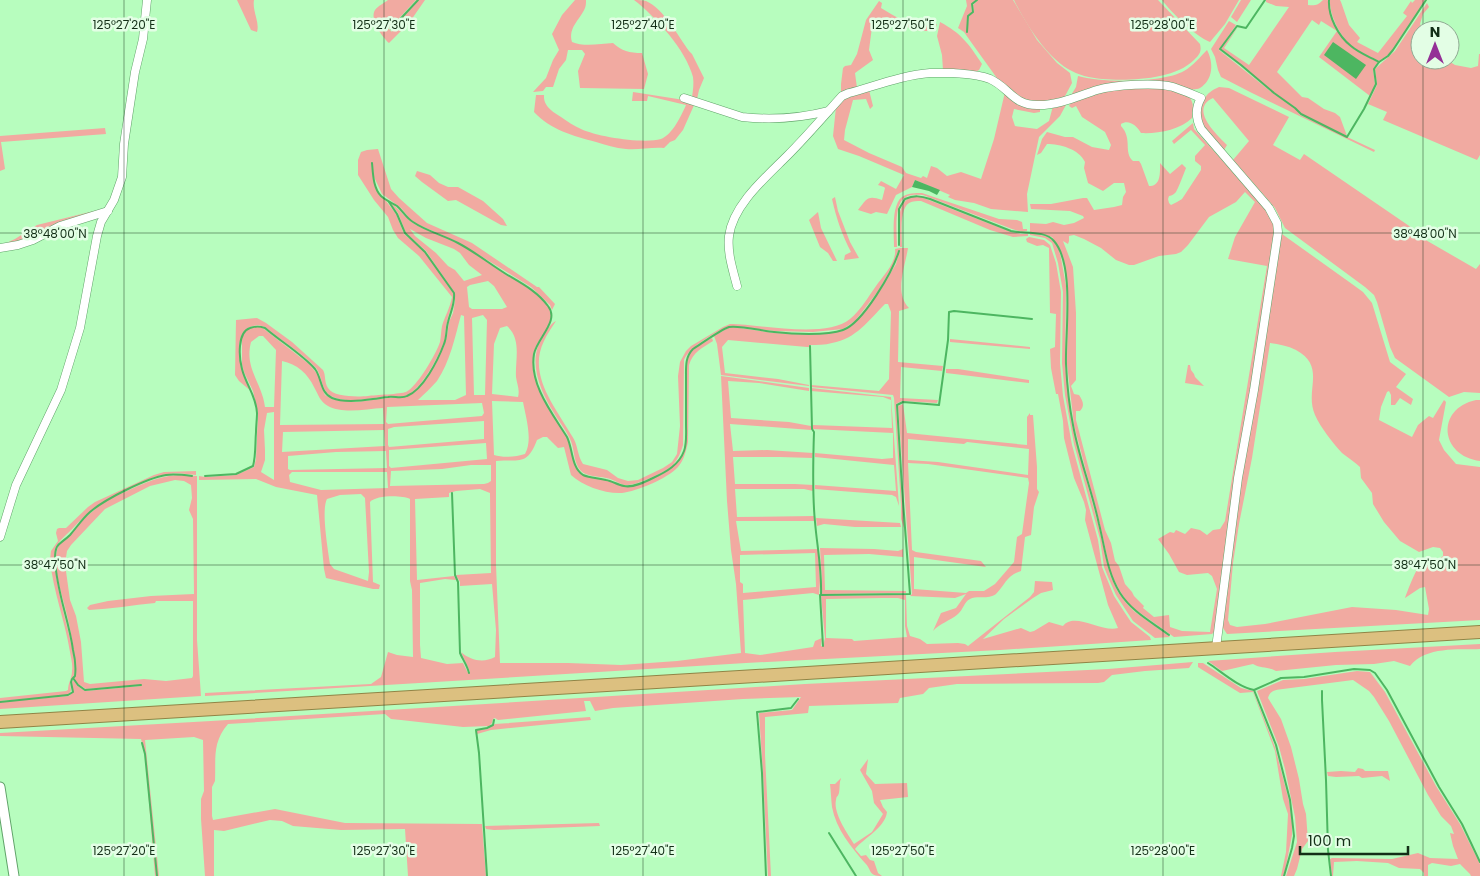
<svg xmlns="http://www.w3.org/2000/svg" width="1480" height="876" font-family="Poppins,sans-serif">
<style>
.green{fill:#f1aaa1;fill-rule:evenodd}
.water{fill:#4db661}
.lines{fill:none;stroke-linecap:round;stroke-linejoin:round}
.stream{stroke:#4db661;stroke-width:2}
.minor-casing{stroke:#60a369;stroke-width:9}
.tertiary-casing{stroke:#60a369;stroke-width:11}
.trunk-casing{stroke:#908446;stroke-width:14}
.minor{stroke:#fff;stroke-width:8}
.tertiary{stroke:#fff;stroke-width:9}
.trunk{stroke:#dcc080;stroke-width:12}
.ticks{fill:none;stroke:#132f17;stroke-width:1;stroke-opacity:0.45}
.ticks-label{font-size:12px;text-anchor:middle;fill:#132f17;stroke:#e3fee5;stroke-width:5;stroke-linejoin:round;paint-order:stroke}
</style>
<rect width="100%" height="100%" fill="#b7fdbe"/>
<g class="green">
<path d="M 237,0 L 254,0 C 252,11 260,22 257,32 L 251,30 Z"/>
<path d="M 388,0 L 416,0 L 391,27 L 388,28 L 392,32 L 393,28 L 419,0 L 425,0 L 409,23 L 389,43 C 383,38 369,19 375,10 C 378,6 384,3 388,0 Z"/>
<path d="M 575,0 L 586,0 C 586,3 586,5 585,8 C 580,20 568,27 572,42 C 583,47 600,44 613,43 C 622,51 629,53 642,53 L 648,74 L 644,89 L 580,88 L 578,71 L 585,54 L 582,50 L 568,50 L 566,60 L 559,69 L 553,87 L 546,87 L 543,91 L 533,92 L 546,78 L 553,60 L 559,50 L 552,34 L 562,15 Z"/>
<path d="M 634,0 C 638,0 643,0 646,1 C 664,9 678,36 689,51 L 692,54 L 704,78 L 699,90 L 697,99 L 692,97 C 693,90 694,84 693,77 C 686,50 656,17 634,0 Z"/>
<path d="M 966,0 L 976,0 L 971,4 L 972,12 L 968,16 L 967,32 L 969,16 L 974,12 L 973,5 L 978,0 L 1013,0 L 1037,40 L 1057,63 L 1070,73 L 1072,83 L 1064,98 L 1049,102 L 1023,101 L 999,81 L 971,42 L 964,32 L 958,28 L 967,6 Z"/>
<path d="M 1014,0 L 1158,0 L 1200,44 C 1202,52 1199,55 1194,60 C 1174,80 1128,81 1102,79 C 1090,78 1078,75 1068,69 C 1046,56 1025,23 1014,0 Z"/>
<path d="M 1162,0 L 1239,0 L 1225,24 L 1210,42 C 1196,37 1171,12 1162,0 Z"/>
<path d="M 1241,0 L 1251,0 L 1237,22 L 1231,17 Z"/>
<path d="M 1266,0 L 1308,0 L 1308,5 C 1315,6 1318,5 1323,0 L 1329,0 C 1329,17 1337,35 1350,46 C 1358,53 1369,57 1378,62 L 1373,69 L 1375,84 L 1370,96 L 1319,57 L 1337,31 L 1321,21 L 1319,25 L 1312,20 L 1277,72 L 1302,97 L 1308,98 L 1324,109 L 1335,113 L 1340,117 L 1347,136 L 1301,114 L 1295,107 L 1274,93 L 1221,49 L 1238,27 L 1224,48 L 1249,65 L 1289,7 L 1276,6 L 1266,2 Z"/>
<path d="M 1330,0 L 1340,0 L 1341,2 L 1349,25 L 1360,38 L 1357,42 L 1378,53 L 1407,16 L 1403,13 L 1411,1 L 1412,3 L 1415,0 L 1425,0 L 1393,50 L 1387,56 L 1379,61 C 1370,56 1359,52 1351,46 C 1340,36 1329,14 1330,0 Z"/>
<path d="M 879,1 L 882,3 L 881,8 C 899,19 915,29 937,24 L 935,29 C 922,36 899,24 887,17 L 876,20 L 872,27 L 869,50 L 873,60 L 855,73 L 857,88 L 841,94 L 841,84 L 843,68 L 845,66 L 851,65 L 857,54 L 866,20 Z"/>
<path d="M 1427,3 L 1429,7 L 1423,14 L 1420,24 L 1423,30 L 1420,30 L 1420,60 L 1447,60 L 1455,65 L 1471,68 L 1478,66 L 1479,54 L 1480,54 L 1480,155 L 1477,160 L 1383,120 L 1387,112 L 1368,104 L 1377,85 L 1375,69 L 1395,51 Z"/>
<path d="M 1229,21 L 1236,25 L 1219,50 L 1274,94 L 1295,108 L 1300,115 L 1375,150 L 1374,152 L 1252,93 L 1221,77 L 1218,70 L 1215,57 L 1211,49 Z"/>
<path d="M 940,22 C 961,33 969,44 982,64 L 979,70 L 975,72 L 943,70 L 942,55 L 937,36 Z"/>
<path d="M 1207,50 C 1214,63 1213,80 1200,88 C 1190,93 1169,83 1158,83 C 1149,83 1140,86 1131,87 C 1111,90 1090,93 1070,97 L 1076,87 L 1078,76 C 1101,83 1163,83 1184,71 C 1193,66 1200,57 1207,50 Z"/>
<path d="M 1219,87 L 1229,88 L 1289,117 L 1273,145 L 1300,160 L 1304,154 L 1418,232 L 1417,235 L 1476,269 L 1480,264 L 1480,393 L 1464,392 L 1449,397 L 1395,358 L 1390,347 L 1377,302 L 1374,295 L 1365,287 L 1285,228 L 1275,208 L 1233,160 L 1249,141 L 1213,98 C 1189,109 1216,134 1227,145 L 1224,150 C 1212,136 1191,119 1204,99 C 1208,93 1212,90 1219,87 Z"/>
<path d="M 1126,88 C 1140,88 1188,85 1192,102 C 1194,107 1192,113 1192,118 C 1180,130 1157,134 1141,133 C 1137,126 1129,119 1121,124 L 1121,126 C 1133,139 1123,152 1133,161 L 1139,161 L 1141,164 L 1149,186 C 1161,186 1160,173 1160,163 L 1170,174 L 1182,164 L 1186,168 C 1185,171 1178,189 1176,192 C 1173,195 1173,195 1169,196 L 1168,199 L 1169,203 L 1171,205 L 1177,202 L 1182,199 L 1201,170 L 1201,166 L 1195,161 L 1195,156 L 1205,145 L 1191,130 L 1174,144 L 1172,141 L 1193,123 L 1194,129 L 1271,214 L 1276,224 L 1220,599 L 1214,632 L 1212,634 L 1174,637 L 1136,610 L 1127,602 L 1120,591 L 1111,574 L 1100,524 L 1074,425 L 1067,364 L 1068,286 L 1063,257 L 1059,247 L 1052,237 L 1046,235 L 1030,232 L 1030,223 L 1046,224 L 1053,222 L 1064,225 L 1074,223 L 1084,218 L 1083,216 L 1070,211 L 1031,209 L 1030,204 L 1051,204 L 1083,198 L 1087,198 L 1094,210 L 1114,207 L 1122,205 L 1123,197 L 1126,192 L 1124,183 L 1114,183 L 1103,191 L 1088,183 L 1084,168 L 1085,162 C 1079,149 1060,144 1047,144 L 1041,153 L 1037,155 L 1042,139 L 1047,132 L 1065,137 L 1073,137 L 1092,147 L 1109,150 L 1111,145 L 1105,132 L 1082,117 L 1076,106 L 1072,108 L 1069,106 L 1072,100 L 1099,91 ZM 1245,192 L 1255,202 L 1235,237 L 1228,259 L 1267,266 L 1225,521 L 1220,529 L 1213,530 L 1207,535 L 1200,530 L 1191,528 L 1185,534 L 1176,530 L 1174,533 L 1170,532 L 1158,539 L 1169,554 L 1179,572 L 1187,575 L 1208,573 L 1212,576 L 1217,589 L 1210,632 L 1182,631 L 1170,627 L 1169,615 L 1154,617 L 1143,608 L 1144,606 L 1134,596 L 1132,592 L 1125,584 L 1119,566 L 1115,561 L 1111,543 L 1105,530 L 1076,420 L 1076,411 L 1080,411 C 1085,406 1083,401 1079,395 L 1074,394 L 1071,386 L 1076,380 L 1076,313 L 1073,267 L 1063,241 L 1068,244 L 1069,241 L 1069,236 L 1074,235 L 1084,239 L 1101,248 L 1116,260 L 1129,265 L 1134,265 L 1159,256 L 1176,254 L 1181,252 L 1188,245 L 1209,217 L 1236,202 Z"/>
<path d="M 869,90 L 873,106 L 870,109 L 866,99 L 853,100 L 845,130 L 844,140 L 869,153 L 902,167 L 906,173 L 921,178 L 923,176 L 927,178 L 931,166 L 937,168 L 947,176 L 961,172 L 981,179 L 994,139 L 1005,92 C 1017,103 1023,109 1040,108 L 1040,112 L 1034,113 L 1014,109 L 1012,117 L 1015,126 L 1037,129 L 1049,121 L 1053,106 L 1067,103 L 1060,116 L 1039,137 L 1027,194 L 1028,212 L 991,209 L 974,203 L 955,200 L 948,197 L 950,195 L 915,180 L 912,187 L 896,195 L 887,214 L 876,212 L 871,214 L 858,210 C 867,199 867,195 882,200 L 885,188 L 884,187 L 878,185 L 881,181 L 896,189 L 904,175 L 859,156 L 838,149 L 833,136 L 836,107 L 841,102 L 852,95 Z"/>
<path d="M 633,92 L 684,100 L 695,103 L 683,130 L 675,140 L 670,142 L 664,148 C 651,147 639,150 626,149 C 615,148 606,145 596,142 C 573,136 551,130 534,112 L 536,95 L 544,95 C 543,106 553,112 561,117 C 568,122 574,126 581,129 C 598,137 644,144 661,139 C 673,134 681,116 686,105 L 648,96 L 647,101 L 632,101 Z"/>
<path d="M 105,128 L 106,134 L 1,142 L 5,169 L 0,171 L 0,136 Z"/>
<path d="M 378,149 L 391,189 L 399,198 L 427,223 L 472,243 L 537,287 L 539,287 L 555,304 L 552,310 L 550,305 L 531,287 L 458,242 L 417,224 L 410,219 L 401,208 L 382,194 L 374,177 L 371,161 L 373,179 L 380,196 L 386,201 L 396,214 L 404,234 L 425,252 L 453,293 C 454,307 449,311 447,322 C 445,330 446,337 443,345 C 437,359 420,392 405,396 C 400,397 394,396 389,396 C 384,396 380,398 374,398 C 361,400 345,402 333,397 C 321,393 323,377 316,368 C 303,354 281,340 265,327 C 260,325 256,325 250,327 C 236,331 238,358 242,370 C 244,378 248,385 252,392 L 239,381 L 235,375 L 236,320 L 257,318 L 266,323 L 292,342 L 323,370 C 326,375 324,382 328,388 C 333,397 357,397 368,396 C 375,395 401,394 406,392 C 417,387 436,354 440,342 C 441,337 441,331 442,326 C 445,316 450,308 452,297 L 419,256 L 398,238 L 393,230 L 388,217 L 374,200 L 358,175 L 358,160 L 361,152 L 367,150 Z"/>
<path d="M 417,171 L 430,175 L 439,183 L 448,187 L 458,187 L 483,201 L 503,219 L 507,226 L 501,225 L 456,200 L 448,201 L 422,182 L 415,176 Z"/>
<path d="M 922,193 L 999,219 L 1017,220 L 1022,222 L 1023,229 L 1027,229 L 1027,231 L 1022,232 L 1012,229 L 923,195 C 918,195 911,194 906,197 C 893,203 897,234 897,247 L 894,247 C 894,235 891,205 902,197 C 907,193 916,193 922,193 Z"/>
<path d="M 835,197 L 838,211 L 850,242 L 859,258 L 844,260 L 845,255 L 851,252 C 842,235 836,217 832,199 Z"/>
<path d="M 911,197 L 921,197 L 1011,232 L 1021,234 L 1028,234 L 1028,236 L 1013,237 L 990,230 L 921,201 C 917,201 913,201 909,203 C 899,209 902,236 902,247 L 900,247 C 900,231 894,205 911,197 Z"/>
<path d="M 390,203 C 401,209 405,219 416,225 C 429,232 444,236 457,243 C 474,252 489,264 505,274 C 521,283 537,291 548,306 C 560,322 534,339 533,357 C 532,380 544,401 556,420 C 561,428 567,435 570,443 C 573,452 571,461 577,468 C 584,479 596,478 607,480 C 613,482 619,486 625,486 C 635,487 645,482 654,478 C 670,471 683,462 686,444 C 686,427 683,364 689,354 C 694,347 705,342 712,338 L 713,341 C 702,348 693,352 689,365 L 688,442 C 686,451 684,460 678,467 C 667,479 637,491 622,493 C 605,494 583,486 571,475 L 564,447 L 558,448 L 547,437 L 543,437 L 537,440 C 527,466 520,459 496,461 L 496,565 L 500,663 L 568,663 L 621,665 L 677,661 L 741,653 L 736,584 L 731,550 L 727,501 L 721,376 L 809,388 L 809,391 L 759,383 L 728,381 L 731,418 L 789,422 L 811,426 L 811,430 L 730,424 L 733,451 L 767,450 L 813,453 L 812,458 L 780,457 L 733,457 L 735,484 L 795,484 L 813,485 L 813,491 L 804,489 L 735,489 L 737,517 L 814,516 L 814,521 L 736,521 L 741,551 L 818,549 L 820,581 L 819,595 L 813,593 L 743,600 L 745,653 L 760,655 L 813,647 L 815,641 L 822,638 L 821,646 L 823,646 L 825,638 L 821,596 L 906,595 L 907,626 L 910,636 L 920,639 L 927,644 L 958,643 L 965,644 L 968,646 L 1030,597 L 1034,592 L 1035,581 L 1052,582 L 1053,590 L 1041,593 L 1033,598 L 1004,619 L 983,639 L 1021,628 L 1030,632 L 1034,631 L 1049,622 L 1063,626 C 1074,611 1102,633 1118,628 L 1108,605 L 1085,520 L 1086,510 L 1084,502 L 1074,478 L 1064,438 L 1063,421 L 1058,394 L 1056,394 L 1051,368 L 1050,349 L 1055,347 L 1056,314 L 1050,313 L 1049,248 L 1043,245 L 1037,246 L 1027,242 L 1026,239 L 1029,237 L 1044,240 L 1050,245 L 1056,263 L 1061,292 L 1060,363 L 1063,396 L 1072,445 L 1098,540 L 1102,567 L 1114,596 L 1125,613 L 1131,622 L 1150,637 L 1151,640 L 1000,650 L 746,663 L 205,696 L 205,693 L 371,684 L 381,677 L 388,652 L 397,655 L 413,657 L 412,590 L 410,581 L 410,499 C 402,495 376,495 370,502 L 373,582 L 380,585 L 379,589 L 373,589 L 326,578 L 324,569 L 317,495 L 276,487 L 256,479 L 199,480 L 199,476 L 205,477 L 236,475 L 254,467 L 256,459 L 258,413 L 253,391 L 244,372 L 242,364 L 242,337 L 244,332 L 248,329 L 259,326 L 264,329 L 309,364 L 319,376 L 322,388 L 325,395 L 332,399 L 356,402 L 388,398 L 407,397 L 422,385 L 435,365 L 444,346 L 447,336 L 449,322 L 453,313 L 455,301 L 454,292 L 426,251 L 406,233 L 398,213 ZM 410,229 L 426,238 L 454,249 L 460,253 L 469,265 L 482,275 L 464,281 L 455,270 L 448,266 L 436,253 L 415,236 ZM 488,281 L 494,286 L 507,307 L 502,309 L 472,309 L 469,307 L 467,287 L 470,285 ZM 461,315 L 464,316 L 466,395 L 455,400 L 418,400 C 424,394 431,388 437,381 C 450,362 455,337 461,315 ZM 483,315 L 487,320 L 485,395 L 474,395 L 472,318 ZM 507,326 C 522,339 515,360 516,377 C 517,384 520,390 518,397 L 492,394 L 494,344 L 500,328 ZM 259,336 L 263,336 L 276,350 L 274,407 L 265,407 C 262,382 244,369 251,342 ZM 282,361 C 297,364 308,374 314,387 C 318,394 320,402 328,406 C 343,414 366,409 383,408 L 384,424 L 280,425 ZM 492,401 L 523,402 C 526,418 533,440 525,454 C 516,457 503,458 494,455 ZM 482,403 L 484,413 L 482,416 L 388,424 L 386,422 L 387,407 ZM 274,412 L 274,480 L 261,472 L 265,460 L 265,450 L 264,430 L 267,413 ZM 484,421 L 484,439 L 389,447 L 388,445 L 388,429 L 394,427 ZM 384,430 L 385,446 L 282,452 L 283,432 ZM 486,443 L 487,459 L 391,468 L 389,466 L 389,450 ZM 386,451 L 387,468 L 290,470 L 288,469 L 288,456 L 336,452 ZM 471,465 L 491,465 L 491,481 L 488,483 L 484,484 L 390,486 L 391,471 L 442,469 ZM 292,472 L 387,472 L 388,488 L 321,490 L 290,482 L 289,475 ZM 480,489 L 490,493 L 491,573 L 456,575 L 460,582 L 460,586 L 492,584 L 496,630 L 495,657 C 484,663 471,661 461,652 L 470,672 L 468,673 L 463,663 L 447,664 L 421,658 L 420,645 L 420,583 L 445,579 L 456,580 L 454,576 L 417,580 L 415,499 L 449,497 L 449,493 L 456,491 ZM 361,494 L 365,498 L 369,572 L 368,581 L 334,569 L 330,564 C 328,550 321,510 327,499 L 340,495 ZM 815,553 L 816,587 L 743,593 L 743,584 L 740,582 L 740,555 ZM 882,598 L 898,598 L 905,600 L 905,626 L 907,637 L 854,641 L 852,639 L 826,638 L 826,599 Z"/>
<path d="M 106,208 L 54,225 L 21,240 L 2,245 L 15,239 L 37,225 Z"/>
<path d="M 818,212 L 821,228 L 837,261 L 833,261 L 828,253 L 820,247 L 809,220 Z"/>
<path d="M 1030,233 L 1045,236 L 1051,239 L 1058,247 L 1061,258 L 1066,286 L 1065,364 L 1072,426 L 1098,524 L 1110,575 L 1118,592 L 1126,603 L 1135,612 L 1170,637 L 1155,638 L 1133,621 L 1116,595 L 1108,577 L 1104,567 L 1100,539 L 1074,444 L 1065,395 L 1062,363 L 1063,292 L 1058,263 L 1052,243 L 1045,238 L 1030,235 Z"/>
<path d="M 1282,234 L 1352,284 L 1363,292 L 1372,303 L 1390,362 L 1406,374 L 1396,387 L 1413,399 L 1411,405 L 1400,398 L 1395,405 L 1391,405 L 1391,395 L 1389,391 L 1387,392 L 1381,407 L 1379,420 L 1412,437 L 1418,425 L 1429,416 L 1433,418 L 1444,400 L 1446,402 L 1439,440 L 1444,450 L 1456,464 L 1480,467 L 1480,620 L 1227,634 L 1223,628 L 1222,623 L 1240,481 ZM 1270,343 C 1279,344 1288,346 1296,350 C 1327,367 1304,390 1315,415 C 1321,428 1332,442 1342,453 C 1348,458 1355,462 1360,467 L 1361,478 L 1372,493 L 1373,504 L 1384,522 L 1400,541 L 1419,552 L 1433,547 L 1440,548 L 1443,552 L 1443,556 L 1439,559 C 1434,559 1428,559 1423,562 C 1416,567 1408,590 1405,598 L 1420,588 L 1425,587 L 1429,609 L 1428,615 L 1396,610 L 1352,607 L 1265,624 L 1237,627 L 1230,625 L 1228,620 L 1233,563 L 1239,524 L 1252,458 Z"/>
<path d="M 900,248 L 908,248 C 905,267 894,293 909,308 L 899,311 L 898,362 L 943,366 L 942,371 L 901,367 L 900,398 L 938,400 L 937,403 L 902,401 L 896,404 L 901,489 L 910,592 L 904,528 L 901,519 L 901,505 L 894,398 L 893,395 L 883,394 L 811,387 L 811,385 L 879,391 L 889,379 L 891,312 L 888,304 L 885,304 C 869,320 856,339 832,343 C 825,345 817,345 809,345 L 809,347 L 807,347 L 728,340 L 722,347 L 725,373 L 778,379 L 809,385 L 809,386 L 721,375 L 717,344 L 714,336 L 728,328 L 733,327 L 774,333 L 814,334 L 843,331 L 856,321 L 880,290 L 896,264 L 899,251 L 898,251 L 894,263 L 879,290 L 855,321 L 843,329 L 813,332 L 775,331 L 731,326 C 719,329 688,348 684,360 L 683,445 C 681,452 678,459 673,465 C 666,472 634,487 624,485 C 618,483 613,479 606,478 C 598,476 587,477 581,471 C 573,463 575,449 570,439 C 566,430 559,422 554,413 C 541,392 527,362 542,338 C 546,332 550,324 556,321 C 552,327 547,334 544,341 C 527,375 556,408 572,436 C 578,444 577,455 583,464 L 607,470 L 618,478 L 628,481 L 638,480 L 663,468 L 672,462 L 677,454 L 680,426 L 678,376 L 680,362 L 686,351 L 691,346 L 723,327 L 730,324 C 760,324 826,339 850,319 C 861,310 868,297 876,286 C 883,276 897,262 895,249 Z"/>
<path d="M 950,339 L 1030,347 L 1030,349 L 950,342 Z"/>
<path d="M 1188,365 L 1190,365 L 1191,370 L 1194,374 L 1195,377 L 1204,386 L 1185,383 Z"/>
<path d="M 946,369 L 958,369 L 1029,380 L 1029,383 L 946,373 Z"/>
<path d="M 811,388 L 891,397 L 899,506 L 896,497 L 892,495 L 815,489 L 815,485 L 896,491 L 894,465 L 815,457 L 815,453 L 882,459 L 893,458 L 893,433 L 813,429 L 813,425 L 892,428 L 891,400 L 883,397 L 811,391 Z"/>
<path d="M 1476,400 L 1480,400 L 1480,461 C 1440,456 1435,409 1476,400 Z"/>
<path d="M 903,404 L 907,433 L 1027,445 L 1027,417 L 1030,413 L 1030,415 L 1033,415 L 1037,467 L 1037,489 L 1039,492 L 1034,507 L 1031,535 L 1025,537 L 1021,571 C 1006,576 1006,584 996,594 C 988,600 977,595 970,599 C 964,602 963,610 958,614 C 950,621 940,623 933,631 L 941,613 L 956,608 L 966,594 L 955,598 L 910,596 L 912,594 L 898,406 ZM 908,439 L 964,444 L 967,442 L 1029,449 L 1028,475 L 938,462 L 908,460 ZM 908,463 L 928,464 L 1028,478 L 1029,483 L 1022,534 L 1017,537 L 1014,562 L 995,584 L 984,591 L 969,591 L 966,593 L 914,589 L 914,557 L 986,567 L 981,561 L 916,552 L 912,550 Z"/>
<path d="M 196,471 L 196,475 C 187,474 178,473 169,474 C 149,476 130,488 112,497 C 97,504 85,515 74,527 C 68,534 59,540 56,547 C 49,566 68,626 72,648 C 73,656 77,668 74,675 C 73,677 71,679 70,681 L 71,691 L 68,695 L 0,701 L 0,698 L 66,691 L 68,690 C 68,683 72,678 72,671 C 73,665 71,658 70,652 C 65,621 53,591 50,560 L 51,551 L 58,541 L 56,533 L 57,529 L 59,528 L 66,528 L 88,507 L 95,502 L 154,475 L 164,472 Z"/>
<path d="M 179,475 L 197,476 L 197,640 L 201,696 L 0,709 L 0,702 L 69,696 L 73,692 L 72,682 L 73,680 L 78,686 L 85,691 L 141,686 L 141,685 L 86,689 L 78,684 L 73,679 C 78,672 76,661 74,653 C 72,640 70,627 67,615 C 63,597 51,565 58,547 C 60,540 69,537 73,531 C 85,517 98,505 114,497 C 136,487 155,476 179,475 ZM 175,480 L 184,481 L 191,485 L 192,498 L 189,510 L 193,519 L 194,594 L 151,596 L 108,601 L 90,605 L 87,608 L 89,610 C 111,609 133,605 155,603 L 156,601 L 193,601 L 193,676 L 192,678 L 166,681 L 144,679 L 90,684 L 84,682 L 81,642 L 76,616 L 70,600 L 65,564 L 67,551 L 71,545 L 105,509 L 150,486 Z"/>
<path d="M 816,518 L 900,523 L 901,527 L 855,527 L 824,524 L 817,526 Z"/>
<path d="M 820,548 L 874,549 L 898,551 L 903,549 L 903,557 L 869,554 L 824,555 L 825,590 L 906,591 L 906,593 L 821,594 L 822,581 Z"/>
<path d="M 1480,644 L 1480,649 C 1458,650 1426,646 1410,666 L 1394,661 L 1374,664 L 1336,665 L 1276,671 C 1267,666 1261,669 1253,664 C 1242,666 1233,669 1222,671 L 1208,661 L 1335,652 Z"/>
<path d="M 1193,662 L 1189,668 L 1145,671 L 1112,675 L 1104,682 L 1098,683 L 957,684 L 929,688 L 923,694 L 900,698 L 898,703 L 809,706 L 808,713 L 765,717 L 765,755 L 771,876 L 768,876 L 763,774 L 759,713 L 792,710 L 801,697 L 743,699 L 613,708 L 595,711 L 590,701 L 584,701 L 586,711 L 498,720 L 495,718 L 493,719 L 492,723 L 489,726 L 463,727 L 401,720 L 391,719 L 385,714 L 228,724 C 212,743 216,758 215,781 L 212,787 L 212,816 L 213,820 L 275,809 L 345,823 L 482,824 L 486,876 L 408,876 L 405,829 L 341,830 L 293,826 L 282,821 L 270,820 L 224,831 L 214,830 L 214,876 L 205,876 L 201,819 L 201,799 L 204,791 L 203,740 L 194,737 L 145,740 L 159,876 L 155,876 L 145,754 L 141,739 L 0,736 L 0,733 L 211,721 L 805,684 L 1108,669 Z"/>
<path d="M 1198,663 L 1203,663 L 1241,688 L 1253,691 L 1275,747 L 1289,801 L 1292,822 L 1292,835 L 1285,871 L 1283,876 L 1281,876 L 1286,852 L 1288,814 L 1283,799 L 1275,751 L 1253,692 L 1240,693 L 1201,669 L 1198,667 Z"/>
<path d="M 1357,671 L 1370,672 L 1385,692 L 1436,786 L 1460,824 L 1480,864 L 1480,876 L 1471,876 L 1470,874 L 1460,864 L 1451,866 L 1432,863 L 1428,865 L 1428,876 L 1424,876 L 1424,873 L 1420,869 L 1399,868 L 1388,863 L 1357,861 L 1334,862 L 1333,876 L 1332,876 L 1330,859 L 1332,858 L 1392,859 L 1418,853 L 1430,858 L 1458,859 L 1453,846 L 1450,833 L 1454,834 L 1451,826 L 1441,816 L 1428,795 L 1389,721 L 1374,697 L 1369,691 L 1353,680 L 1283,689 C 1276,690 1270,690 1268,698 L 1281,719 L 1291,747 L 1299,779 L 1303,804 L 1306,814 L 1308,841 L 1302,849 L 1297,869 L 1294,876 L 1286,876 L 1297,842 L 1295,817 L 1285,769 L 1279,747 L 1257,691 L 1283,680 L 1304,679 Z"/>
<path d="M 590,717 L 591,720 L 491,730 L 477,734 L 477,730 L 488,729 L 495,724 Z"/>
<path d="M 868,759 L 866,774 L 875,784 L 907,783 L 908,797 L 880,800 L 883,807 L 887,812 C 885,828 865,837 855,849 L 861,856 L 866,855 L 870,860 L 874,861 L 878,873 L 882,876 C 868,876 872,870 865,863 C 851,847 836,829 832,807 C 831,799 831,792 830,784 L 835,784 L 841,778 C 839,783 840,788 839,793 C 837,799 837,794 836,800 C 833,813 847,833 854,844 L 872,832 L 883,814 L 874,803 L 872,791 L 860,770 Z"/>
<path d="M 1358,768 L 1363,769 L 1365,771 L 1388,771 L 1390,781 L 1382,776 L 1362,778 L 1359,776 L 1336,777 L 1328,776 L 1327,772 L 1341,771 L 1355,772 Z"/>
<path d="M 599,823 L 600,826 L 494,830 L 486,829 L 485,826 Z"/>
</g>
<g class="water">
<path d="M 1333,42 L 1366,65 L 1356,79 L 1324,55 Z"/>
<path d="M 915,180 L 940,190 L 937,195 L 929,191 L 912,187 Z"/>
</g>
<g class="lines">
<g class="stream">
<path d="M 1265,0 L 1246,28 L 1237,26 L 1220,49 L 1241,65 L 1274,93 L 1295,108 L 1301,114 L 1347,137 L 1364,109 L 1376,84 L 1374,69 L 1379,62"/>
<path d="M 1329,0 C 1328,16 1338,36 1351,46 C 1359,53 1370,57 1379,62 L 1388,56 L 1393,50 L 1426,0"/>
<path d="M 391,29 L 418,0"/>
<path d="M 967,32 L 968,16 L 973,12 L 972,4 L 977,0"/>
<path d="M 372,163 C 373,173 373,188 381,196 C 385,200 392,203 397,206 C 403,211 406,218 413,222 C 426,231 443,235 458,243 C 475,252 490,264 506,274 C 521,283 537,291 548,306 C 560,321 537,338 534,354 C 529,384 552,413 567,437 C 573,449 571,467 583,475 C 590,478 599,478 606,480 C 612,481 618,485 624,486 C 633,488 645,482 653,478 C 666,472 679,465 684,451 C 687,443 686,432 686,424 C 686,409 686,393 686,378 C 686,367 685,357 693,349 C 701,344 720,330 729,327 C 738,325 763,331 774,332 C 792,334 826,336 843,330 C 863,323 893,271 899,251"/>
<path d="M 899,245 L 899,209 L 905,199 C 914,195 921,196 930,199 L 1011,231 C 1024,234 1045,230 1054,241 C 1075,265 1065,333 1066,364 C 1067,384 1069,405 1073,425 C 1079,458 1092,491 1099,524 C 1105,548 1107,572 1120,593 C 1132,612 1152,622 1169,635"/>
<path d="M 810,346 L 812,429 L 814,432 C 813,462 812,492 815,522 C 817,546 822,570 821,595"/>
<path d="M 205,476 L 236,474 L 253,466 C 256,455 255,444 256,432 C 256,426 257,419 257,413 C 256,395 246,385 242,369 C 239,358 237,332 250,328 C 256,326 259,326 265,328 C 280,341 303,355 315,369 C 322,378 320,393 332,398 C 344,403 360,401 373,399 C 378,399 383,397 388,397 C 394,396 402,399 407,396 C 423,390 438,360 444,344 C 447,337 446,329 448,322 C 451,310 455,305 454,293 L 425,252 L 405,233 L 397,214 L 389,202"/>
<path d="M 452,493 L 455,575 L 458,582 L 460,653 C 463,660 467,665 469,673"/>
<path d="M 823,646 L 820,595 L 910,594 L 902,488 L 897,405 L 903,402 L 939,405 L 948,340 L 949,312 L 954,311 L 1032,319"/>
<path d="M 1208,663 C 1222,672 1238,687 1254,690 L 1276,745 L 1290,800 L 1294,836 L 1292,848 L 1284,876"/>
<path d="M 141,685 L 85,690 L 78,685 L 73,678 L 75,676 C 76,668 75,658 73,650 C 69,620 56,590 55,559 C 55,542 60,545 70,535 C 77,527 82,519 90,512 C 105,499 147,478 166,475 C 174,474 184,475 192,476"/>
<path d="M 1254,690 L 1281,678 L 1304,677 L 1354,669 L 1370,670 L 1375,673 L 1387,690 L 1439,787 L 1462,824 L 1480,862"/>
<path d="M 1322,691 L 1322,700 L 1326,780 L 1328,850 L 1331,876"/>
<path d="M 0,702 L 68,695 L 73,692 L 71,682 L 72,679"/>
<path d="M 142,743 L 145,754 L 157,876"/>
<path d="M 829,833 L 856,876"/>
<path d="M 487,876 L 479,753 L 476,730 L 487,728 L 493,725 L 494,720"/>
<path d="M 766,876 L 762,773 L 757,712 L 791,708 L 798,699"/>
</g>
<g class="minor-casing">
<g id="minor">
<path d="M 684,98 L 742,117 C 770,120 801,118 828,111"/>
<path d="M 0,248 L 18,245 L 33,240 L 60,226 L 108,211"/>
<path d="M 737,286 C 733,270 727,253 729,236 C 733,205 766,177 787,156 C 806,137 824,116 842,96 L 849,93 C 875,86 903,75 930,73 C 937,73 945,73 953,73 C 965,74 978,74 990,79 C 1010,88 1013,106 1039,105 C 1059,105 1078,96 1097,90 C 1114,85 1156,82 1173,87 C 1182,90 1192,94 1201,98 C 1195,108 1196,119 1201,129 L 1269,208 L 1277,223 L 1278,232 L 1254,390 L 1238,478 L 1216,648"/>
<path d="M 0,537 L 16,485 L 61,390 L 80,328 L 97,236 L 101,222 L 114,200 L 122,177 L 124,144 L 135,72 L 143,39 L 147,0"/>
</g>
</g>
<g class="tertiary-casing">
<path id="tertiary" d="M 0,787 L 14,876"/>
</g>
<g class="trunk-casing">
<path id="trunk" d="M 0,722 L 1480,632"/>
</g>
<use href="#minor" class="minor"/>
<use href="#tertiary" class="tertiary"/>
<use href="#trunk" class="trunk"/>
</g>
<path class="ticks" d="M 124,0 L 124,876M 384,0 L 384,876M 643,0 L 643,876M 903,0 L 903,876M 1163,0 L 1163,876M 1423,0 L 1423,30M 1423,60 L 1423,876M 0,233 L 1480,233M 0,565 L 1480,565"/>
<g class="ticks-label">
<text x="124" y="29">125°27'20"E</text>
<text x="384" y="29">125°27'30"E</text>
<text x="643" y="29">125°27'40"E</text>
<text x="903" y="29">125°27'50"E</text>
<text x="1163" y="29">125°28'00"E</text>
<text x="55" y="238">38°48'00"N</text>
<text x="1425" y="238">38°48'00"N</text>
<text x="55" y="569">38°47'50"N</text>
<text x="1425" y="569">38°47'50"N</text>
<text x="124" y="855">125°27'20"E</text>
<text x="384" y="855">125°27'30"E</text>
<text x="643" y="855">125°27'40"E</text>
<text x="903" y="855">125°27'50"E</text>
<text x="1163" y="855">125°28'00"E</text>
</g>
<g transform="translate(1435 45)"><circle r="24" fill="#e3fee5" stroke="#90ab93"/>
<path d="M0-4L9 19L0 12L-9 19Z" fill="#943096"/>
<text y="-8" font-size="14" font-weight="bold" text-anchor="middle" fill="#132f17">N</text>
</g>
<path d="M1300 846v8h108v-8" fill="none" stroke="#132f17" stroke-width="2.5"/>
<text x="1308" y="846" font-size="15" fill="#132f17" stroke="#e3fee5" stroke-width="4" paint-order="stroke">100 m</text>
</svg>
